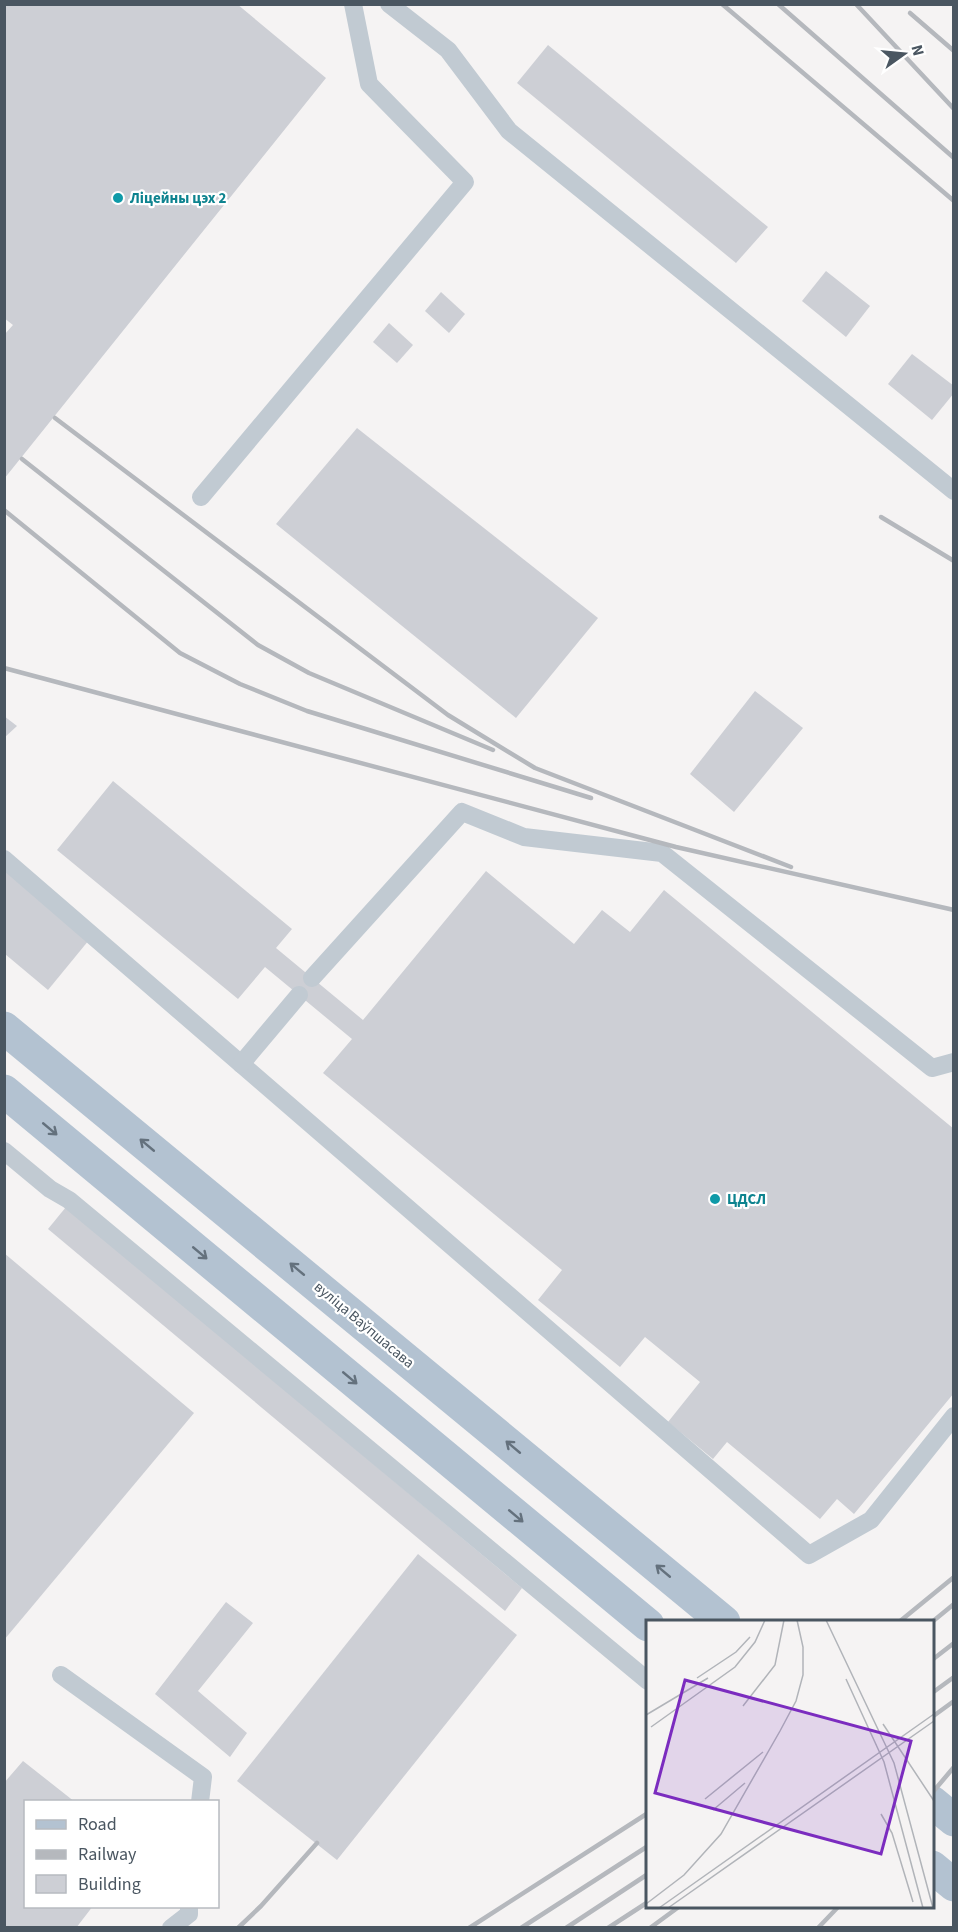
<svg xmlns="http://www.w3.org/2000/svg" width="958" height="1932" font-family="'Source Sans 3',sans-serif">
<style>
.building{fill:#cdcfd5}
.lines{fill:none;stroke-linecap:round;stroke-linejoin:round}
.lane{stroke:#c1cad2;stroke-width:18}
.primary{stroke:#b3c2d1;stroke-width:33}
.rail{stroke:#b5b8bd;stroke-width:4.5}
.oneway{stroke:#64717d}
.culture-dot{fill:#0f9aa8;stroke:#fff;stroke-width:2}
.labels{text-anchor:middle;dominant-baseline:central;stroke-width:4.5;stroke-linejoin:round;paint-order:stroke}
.culture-label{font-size:15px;font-weight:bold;fill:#0d838f;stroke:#fff;text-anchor:start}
.street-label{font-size:15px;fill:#4a5661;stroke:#fff}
.inset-road{fill:none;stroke:#b1b4b9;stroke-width:1.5}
.view{fill:#7b2cbf;fill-opacity:0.15;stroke:#7b2cbf;stroke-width:3}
.inset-edge{fill:none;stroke:#4a5661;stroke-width:3}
</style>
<rect width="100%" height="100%" fill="#f5f3f3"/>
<g class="building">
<path d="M 4,4 L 237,4 L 326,78 L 4,479 L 4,335 L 13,325 L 4,318 Z"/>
<path d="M 548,45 L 768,227 L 736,263 L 517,83 Z"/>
<path d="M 826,271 L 870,306 L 846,337 L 802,301 Z"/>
<path d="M 441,292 L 465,314 L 449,333 L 425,311 Z"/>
<path d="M 389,323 L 413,345 L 397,363 L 373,342 Z"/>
<path d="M 912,354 L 954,386 L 954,393 L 932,420 L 888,384 Z"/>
<path d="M 357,428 L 598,618 L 516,718 L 276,524 Z"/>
<path d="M 755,691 L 803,728 L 734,812 L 690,774 Z"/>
<path d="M 4,716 L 17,726 L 4,738 Z"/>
<path d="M 113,781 L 292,929 L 276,948 L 363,1020 L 486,871 L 574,944 L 602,910 L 630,932 L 664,890 L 954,1129 L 954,1393 L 854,1514 L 837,1499 L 820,1519 L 727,1442 L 713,1459 L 668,1422 L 700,1382 L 645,1337 L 620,1367 L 538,1300 L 562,1270 L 323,1073 L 352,1039 L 265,967 L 238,999 L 57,850 Z"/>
<path d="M 5,870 L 89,940 L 48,990 L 5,954 Z"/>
<path d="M 66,1207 L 522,1588 L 505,1611 L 48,1229 Z"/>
<path d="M 4,1253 L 194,1413 L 4,1640 Z"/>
<path d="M 418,1554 L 517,1635 L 337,1860 L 237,1781 Z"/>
<path d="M 226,1602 L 253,1623 L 198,1691 L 247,1733 L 230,1757 L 155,1694 Z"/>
<path d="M 23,1761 L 75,1802 L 26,1802 L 26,1906 L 93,1906 L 76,1928 L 4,1928 L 4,1783 Z"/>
</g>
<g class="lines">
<g class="lane">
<path d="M 389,4 L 448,50 L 509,131 L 954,491"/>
<path d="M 201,497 L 465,182 L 369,84 L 353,4"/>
<path d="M 4,859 L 809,1555 L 871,1520 L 954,1416"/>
<path d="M 312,978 L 462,812 L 524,837 L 662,853 L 932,1068 L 954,1062"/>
<path d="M 241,1064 L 299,995"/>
<path d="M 4,1151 L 50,1189 L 69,1200 L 648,1681"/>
<path d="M 61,1675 L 203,1777 L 200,1802"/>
<path d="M 171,1928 L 189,1914 L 189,1906"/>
</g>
<g class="primary">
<path d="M 4,1028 L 724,1622"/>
<path d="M 4,1091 L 648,1625"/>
<path d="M 932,1802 L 954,1820"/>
<path d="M 932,1867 L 954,1885"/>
</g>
<g class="rail">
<path d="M 722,4 L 954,201"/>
<path d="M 778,4 L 954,158"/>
<path d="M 856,4 L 954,109"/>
<path d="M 910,13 L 954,51"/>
<path d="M 55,418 L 448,715 L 535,768 L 791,867"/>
<path d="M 22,459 L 258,645 L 309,673 L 493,750"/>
<path d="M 4,510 L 180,653 L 240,684 L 307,711 L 591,798"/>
<path d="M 881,517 L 954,561"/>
<path d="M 4,668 L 676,847 L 954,910"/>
<path d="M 899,1622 L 954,1577"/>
<path d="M 932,1622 L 954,1604"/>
<path d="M 932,1660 L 954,1643"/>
<path d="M 932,1693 L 954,1677"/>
<path d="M 932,1717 L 954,1701"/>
<path d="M 932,1793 L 954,1767"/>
<path d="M 238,1928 L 261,1906 L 317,1843"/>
<path d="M 469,1928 L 648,1813"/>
<path d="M 521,1928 L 648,1846"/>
<path d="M 566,1928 L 648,1874"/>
<path d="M 608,1928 L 648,1902"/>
<path d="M 650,1928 L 680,1906"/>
<path d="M 818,1928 L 839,1906"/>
</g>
</g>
<defs><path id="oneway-shaft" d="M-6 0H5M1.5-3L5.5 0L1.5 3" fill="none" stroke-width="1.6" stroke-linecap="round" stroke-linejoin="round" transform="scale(1.5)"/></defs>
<g class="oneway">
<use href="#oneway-shaft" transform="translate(50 1129) rotate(40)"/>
<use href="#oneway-shaft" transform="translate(147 1145) rotate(-140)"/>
<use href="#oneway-shaft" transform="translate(200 1253) rotate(40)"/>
<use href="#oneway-shaft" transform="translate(297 1269) rotate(-140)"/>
<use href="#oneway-shaft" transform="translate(350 1378) rotate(40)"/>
<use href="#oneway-shaft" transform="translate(513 1447) rotate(-140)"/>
<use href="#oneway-shaft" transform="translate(516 1516) rotate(40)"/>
<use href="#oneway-shaft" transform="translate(663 1571) rotate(-140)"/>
</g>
<g class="culture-dot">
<circle cx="118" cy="198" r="6"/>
<circle cx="715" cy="1199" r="6"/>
</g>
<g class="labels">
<g class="culture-label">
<text x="130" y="198">Ліцейны цэх 2</text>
<text x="727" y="1199">ЦДСЛ</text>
</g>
<g class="street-label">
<text transform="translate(364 1325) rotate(40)">вуліца Ваўпшасава</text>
</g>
</g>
<g transform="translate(646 1620)">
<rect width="288" height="288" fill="#f5f3f3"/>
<path class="inset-road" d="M 180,0 L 248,143 L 287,288M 51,58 L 90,32 L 104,17M 200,59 L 238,142 L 277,288M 97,86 L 129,45 L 138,0M 0,95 L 62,58M 237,104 L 288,181M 5,107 L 89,47 L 109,22 L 119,0M 59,179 L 117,132M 67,190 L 99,163M 235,194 L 246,213 L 267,282M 0,284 L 38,255 L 75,214 L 134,111 L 150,81 L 157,55 L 157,27 L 151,0M 13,288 L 288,94M 22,288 L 288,101"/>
<path class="view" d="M 39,60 L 265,121 L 235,234 L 9,173 Z"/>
<rect width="288" height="288" class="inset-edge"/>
</g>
<rect width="958" height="1932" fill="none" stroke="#4a5661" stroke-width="12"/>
<rect x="24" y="1800" width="195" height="108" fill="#ffffff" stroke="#b7bbc0" stroke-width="1.5"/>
<rect x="36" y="1820" width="30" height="9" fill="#b3c2d1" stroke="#b7bbc0" stroke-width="1.5"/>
<text x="78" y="1830" font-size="18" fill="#4a5661">Road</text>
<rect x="36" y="1850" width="30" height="9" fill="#b5b8bd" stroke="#b7bbc0" stroke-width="1.5"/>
<text x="78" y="1860" font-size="18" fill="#4a5661">Railway</text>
<rect x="36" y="1875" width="30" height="18" fill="#cdcfd5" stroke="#b7bbc0" stroke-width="1.5"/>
<text x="78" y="1890" font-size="18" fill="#4a5661">Building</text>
<g transform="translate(904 54) rotate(75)" stroke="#ffffff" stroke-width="4.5" paint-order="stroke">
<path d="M0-4.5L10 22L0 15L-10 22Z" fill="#4a5661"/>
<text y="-9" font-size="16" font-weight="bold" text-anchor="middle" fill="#4a5661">N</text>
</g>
</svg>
